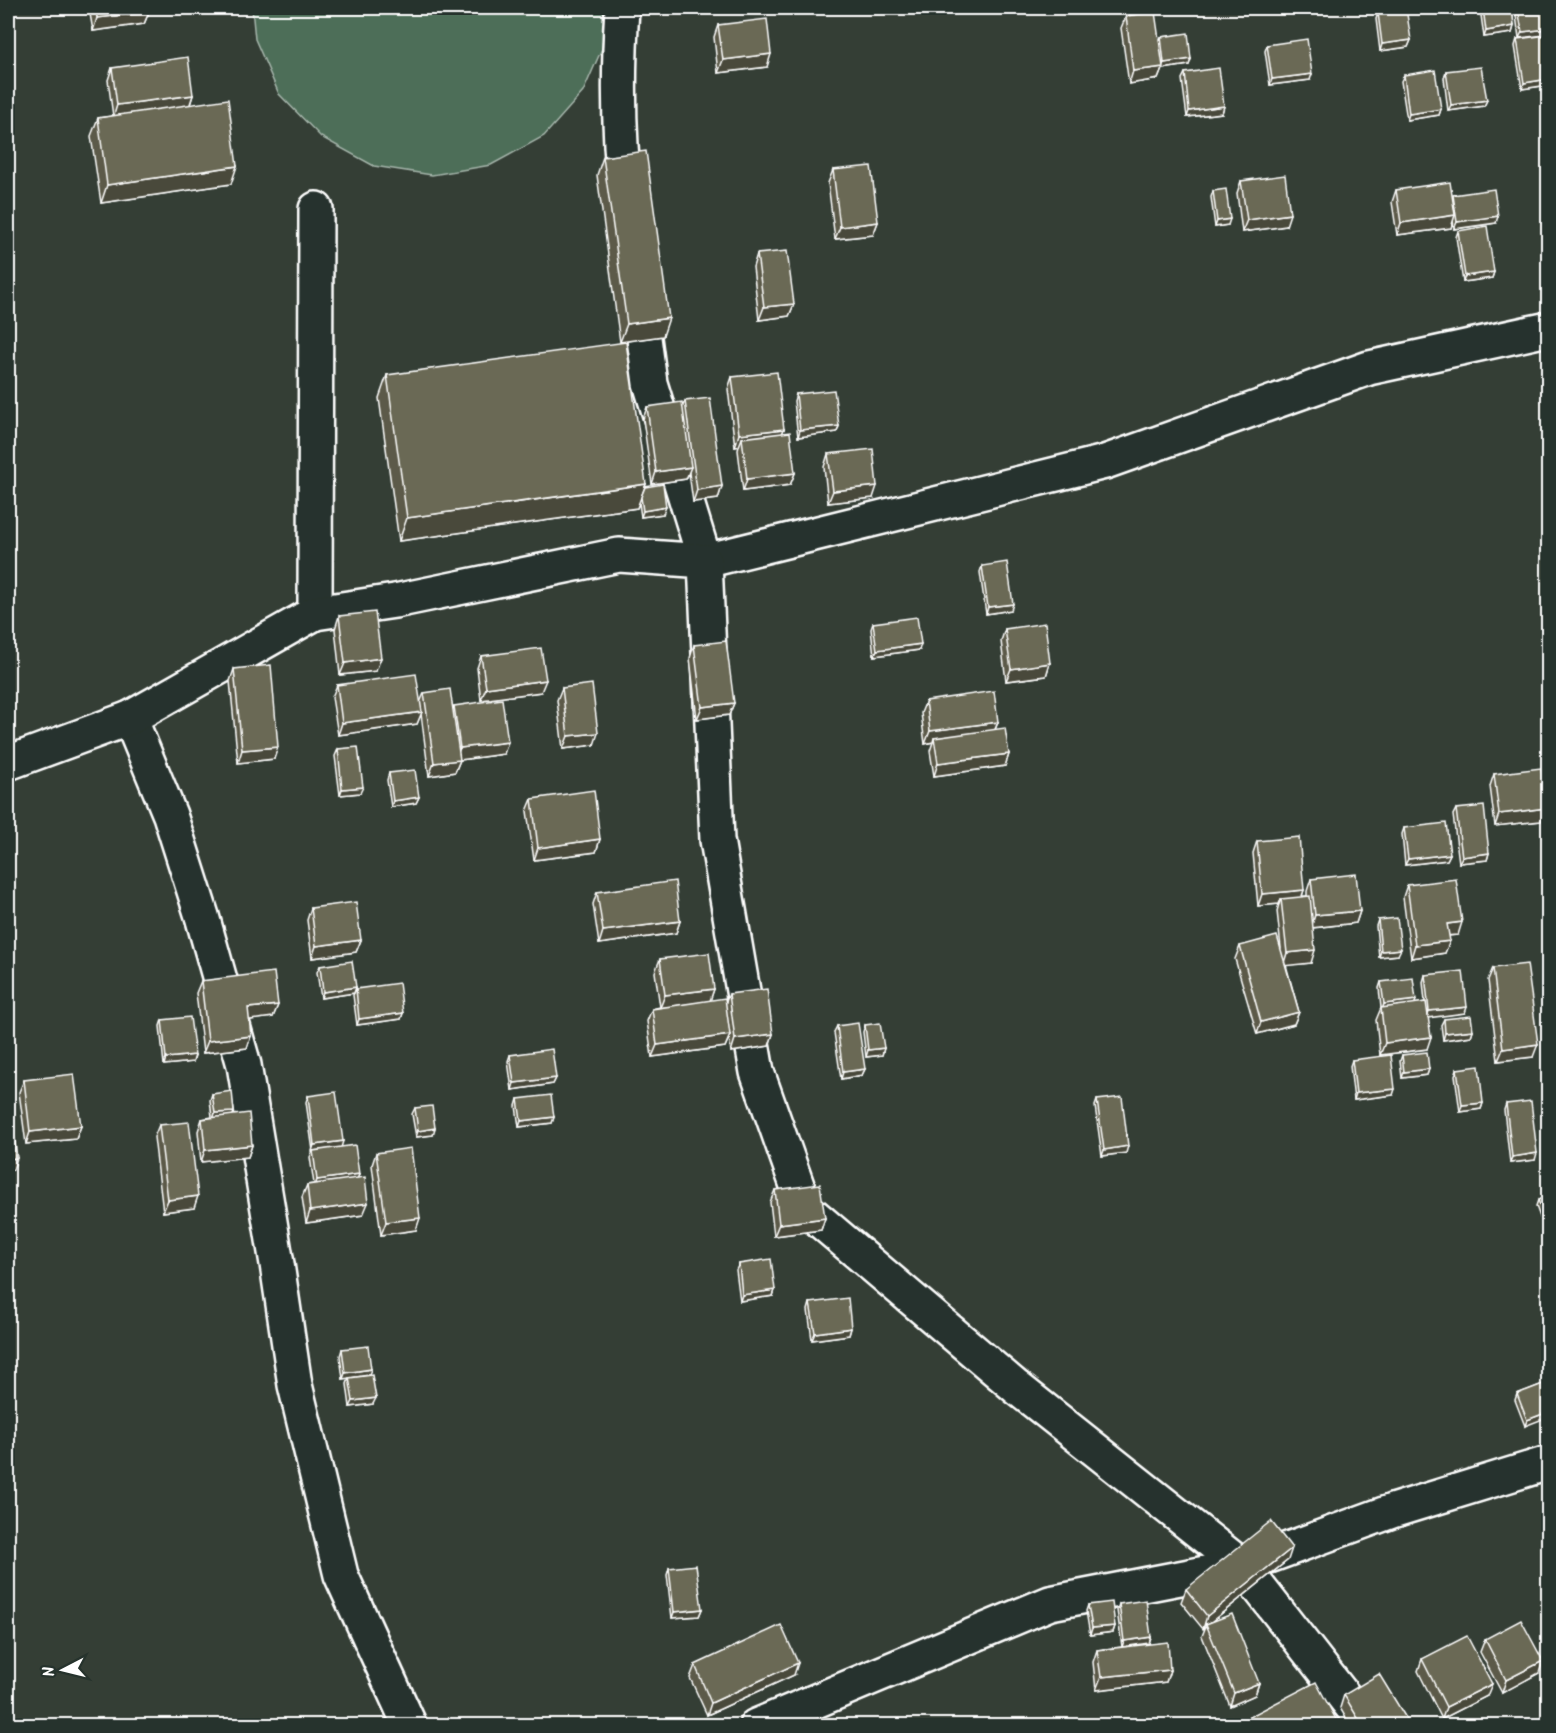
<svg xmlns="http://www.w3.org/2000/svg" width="1556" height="1733" font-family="Kalam,sans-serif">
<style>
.green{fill:#4e6e58;stroke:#a6b6ac;stroke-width:1.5}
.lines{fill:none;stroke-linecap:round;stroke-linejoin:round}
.minor-casing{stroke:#fff;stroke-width:38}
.minor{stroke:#26332d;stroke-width:33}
.wall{fill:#5b5a48;stroke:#fff;stroke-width:1.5}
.shaded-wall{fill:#4a4a3b;stroke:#fff;stroke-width:1.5}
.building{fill:#6a6954;stroke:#fff;stroke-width:1.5}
</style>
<rect width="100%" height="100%" fill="#343e35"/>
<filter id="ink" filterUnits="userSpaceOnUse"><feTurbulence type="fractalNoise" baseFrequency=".0167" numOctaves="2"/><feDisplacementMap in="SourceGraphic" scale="12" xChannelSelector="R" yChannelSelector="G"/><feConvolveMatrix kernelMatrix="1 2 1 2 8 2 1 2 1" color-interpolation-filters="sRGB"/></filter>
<g filter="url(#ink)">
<path class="green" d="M 252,8 L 610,8 L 607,37 L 583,92 L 544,136 L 491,165 L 432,175 L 374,166 L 321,137 L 279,94 L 255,39 Z"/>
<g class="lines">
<g class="minor-casing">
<g id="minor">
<path d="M 622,8 C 618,71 618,137 626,200"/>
<path d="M 638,293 L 650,383 L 705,561 L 1105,462 L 1369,368 L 1548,329"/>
<path d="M 315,613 L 316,209"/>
<path d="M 130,718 L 170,815 L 202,916 L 244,1065 L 277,1264 L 295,1385 L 341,1575 L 410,1726"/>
<path d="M 8,763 L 130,718 L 315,613 L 395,601 L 619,555 L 705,561 L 717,840 L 757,1072 L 805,1208 L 1016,1387 L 1242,1566 L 1392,1511 L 1548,1463"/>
<path d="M 756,1726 L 1050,1603 L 1242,1566 L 1367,1726"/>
</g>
</g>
<use href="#minor" class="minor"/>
</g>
<g class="wall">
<path d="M 89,8 L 148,8 L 149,12 L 144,24 L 93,31 Z"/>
<path d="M 1480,8 L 1512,8 L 1514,26 L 1512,33 L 1484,37 Z"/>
<path d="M 1515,8 L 1544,8 L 1545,35 L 1519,38 Z"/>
<path d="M 1378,13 L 1411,40 L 1408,47 L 1380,51 L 1376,19 Z"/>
<path d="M 1126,16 L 1159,42 L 1161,37 L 1191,59 L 1189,65 L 1162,69 L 1158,79 L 1129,84 L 1121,28 Z"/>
<path d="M 718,25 L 767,67 L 718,73 L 714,37 Z"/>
<path d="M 1548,35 L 1548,85 L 1522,89 L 1515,46 L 1517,39 Z"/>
<path d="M 1267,45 L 1310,80 L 1270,85 L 1265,51 Z"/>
<path d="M 112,68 L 193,95 L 190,105 L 231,184 L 101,203 L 91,136 L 98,118 L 113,116 L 108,80 Z"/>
<path d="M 1446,71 L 1487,100 L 1484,106 L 1448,111 L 1444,78 Z"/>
<path d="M 1185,73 L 1224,106 L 1222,113 L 1187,117 L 1182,79 Z"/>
<path d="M 1404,75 L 1441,109 L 1439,115 L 1407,120 L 1401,81 Z"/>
<path d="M 603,157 L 663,336 L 620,342 L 597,175 Z"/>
<path d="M 833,170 L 878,222 L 873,235 L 835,239 L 828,183 Z"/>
<path d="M 1241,181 L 1286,226 L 1242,232 L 1237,193 Z"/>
<path d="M 1396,190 L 1452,197 L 1496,223 L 1454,229 L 1453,220 L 1451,228 L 1397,235 L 1392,202 Z"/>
<path d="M 1213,191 L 1228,225 L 1215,227 L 1211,197 Z"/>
<path d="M 1458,231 L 1494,272 L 1492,278 L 1463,282 L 1456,237 Z"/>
<path d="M 757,254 L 794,304 L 789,316 L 759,320 L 753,267 Z"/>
<path d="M 387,375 L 646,484 L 645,487 L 663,514 L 641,517 L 639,503 L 637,508 L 399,541 L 379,398 Z"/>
<path d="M 732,377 L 784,429 L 782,433 L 795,473 L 790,485 L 743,491 L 738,450 L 739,446 L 735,447 L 728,389 Z"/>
<path d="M 796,394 L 839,426 L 837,432 L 798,437 L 794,401 Z"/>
<path d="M 685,401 L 722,486 L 718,499 L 693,502 L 689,473 L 686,479 L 652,484 L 643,419 L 647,407 L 682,408 Z"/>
<path d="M 828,454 L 873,498 L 828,503 L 824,467 Z"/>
<path d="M 982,566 L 1011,610 L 986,614 L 980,572 Z"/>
<path d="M 339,616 L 376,671 L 340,675 L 335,629 Z"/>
<path d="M 873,623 L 919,650 L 874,656 L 871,629 Z"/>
<path d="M 1005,629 L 1050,663 L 1046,676 L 1006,681 L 1001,641 Z"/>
<path d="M 694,645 L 734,703 L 729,715 L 697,719 L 690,658 Z"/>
<path d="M 481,656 L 541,692 L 481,700 L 477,668 Z"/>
<path d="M 234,669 L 274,759 L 238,763 L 230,681 Z"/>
<path d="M 337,685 L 420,703 L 424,693 L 453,709 L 454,706 L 504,754 L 460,760 L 455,772 L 429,776 L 421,714 L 417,724 L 338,735 L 332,697 Z"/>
<path d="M 562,688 L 594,745 L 563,749 L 557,700 Z"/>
<path d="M 926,701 L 998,722 L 995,730 L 1009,754 L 1005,766 L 934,776 L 930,751 L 933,742 L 925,744 L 921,713 Z"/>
<path d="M 338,749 L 360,793 L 340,795 L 335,756 Z"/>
<path d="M 389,773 L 419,797 L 416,803 L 391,807 L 387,780 Z"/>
<path d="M 1494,774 L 1546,808 L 1541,821 L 1495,826 L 1490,786 Z"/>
<path d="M 532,799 L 600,839 L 596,852 L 534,860 L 527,811 Z"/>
<path d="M 1456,809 L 1489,853 L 1487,860 L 1459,863 L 1453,815 Z"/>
<path d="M 1404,828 L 1450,854 L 1447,860 L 1405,865 L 1402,834 Z"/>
<path d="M 1257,841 L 1304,890 L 1302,896 L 1307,896 L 1307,891 L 1311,879 L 1360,911 L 1356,923 L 1313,928 L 1311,963 L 1286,965 L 1299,1012 L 1294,1024 L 1257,1034 L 1235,959 L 1240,946 L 1281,948 L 1277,911 L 1279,904 L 1258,906 L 1253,853 Z"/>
<path d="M 1407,885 L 1458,935 L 1449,936 L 1445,953 L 1411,958 L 1403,897 Z"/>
<path d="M 597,892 L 680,921 L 676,933 L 599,944 L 593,904 Z"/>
<path d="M 311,908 L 361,940 L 356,952 L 312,958 L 307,920 Z"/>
<path d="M 1378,920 L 1398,955 L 1379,957 L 1376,926 Z"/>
<path d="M 660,959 L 714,989 L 710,1000 L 725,1004 L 729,994 L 773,1034 L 769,1046 L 731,1052 L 729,1038 L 725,1047 L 652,1057 L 647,1021 L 652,1009 L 660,1007 L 655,972 Z"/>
<path d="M 320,966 L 356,987 L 354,993 L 321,998 L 317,972 Z"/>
<path d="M 1493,968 L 1533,1057 L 1498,1061 L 1488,980 Z"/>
<path d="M 1425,975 L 1465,1013 L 1428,1017 L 1427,1049 L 1380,1055 L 1376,1020 L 1381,1008 L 1379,988 L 1381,982 L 1414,1004 L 1425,1002 L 1423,982 Z"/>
<path d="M 201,981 L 278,1005 L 273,1017 L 249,1020 L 251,1036 L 247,1048 L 203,1053 L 196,993 Z"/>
<path d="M 356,989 L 403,1013 L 401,1019 L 357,1025 L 353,995 Z"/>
<path d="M 1444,1019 L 1473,1030 L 1471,1036 L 1443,1040 L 1441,1025 Z"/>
<path d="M 162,1020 L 195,1055 L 193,1062 L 164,1065 L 160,1026 Z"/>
<path d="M 865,1025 L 884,1048 L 882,1055 L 866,1057 L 863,1032 Z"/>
<path d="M 837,1026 L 865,1069 L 862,1075 L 841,1079 L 834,1032 Z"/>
<path d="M 510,1055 L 556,1078 L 553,1084 L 512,1090 L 508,1061 Z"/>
<path d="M 1402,1055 L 1429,1069 L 1427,1075 L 1402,1078 L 1400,1061 Z"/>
<path d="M 1352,1060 L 1393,1095 L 1354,1100 L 1350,1066 Z"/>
<path d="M 1457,1069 L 1483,1103 L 1481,1109 L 1460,1112 L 1455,1075 Z"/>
<path d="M 24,1080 L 81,1126 L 76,1139 L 26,1144 L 19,1092 Z"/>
<path d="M 212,1094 L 233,1115 L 252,1145 L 248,1157 L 201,1162 L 198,1131 L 202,1119 L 212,1117 L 210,1100 Z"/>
<path d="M 308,1096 L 341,1147 L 357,1178 L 363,1215 L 306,1223 L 302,1197 L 307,1185 L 314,1184 L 310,1157 L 313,1151 L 306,1102 Z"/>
<path d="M 518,1099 L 554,1117 L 552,1123 L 519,1127 L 516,1106 Z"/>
<path d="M 1097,1100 L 1126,1153 L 1102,1156 L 1095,1106 Z"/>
<path d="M 1506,1104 L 1535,1160 L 1510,1163 L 1504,1110 Z"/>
<path d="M 415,1108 L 433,1135 L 416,1137 L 412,1114 Z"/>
<path d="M 159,1125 L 194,1208 L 163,1212 L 154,1137 Z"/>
<path d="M 376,1153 L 416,1230 L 381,1235 L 372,1165 Z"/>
<path d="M 775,1190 L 825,1218 L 821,1230 L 774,1236 L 770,1202 Z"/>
<path d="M 1548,1196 L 1548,1230 L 1545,1231 L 1536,1206 L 1538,1200 Z"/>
<path d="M 739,1264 L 775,1290 L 773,1296 L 740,1301 L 736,1270 Z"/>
<path d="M 810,1303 L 851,1328 L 849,1335 L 812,1340 L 808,1310 Z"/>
<path d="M 342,1349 L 371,1369 L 369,1375 L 373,1404 L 350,1407 L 347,1384 L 349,1378 L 343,1379 L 340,1356 Z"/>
<path d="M 1548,1382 L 1525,1426 L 1515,1400 L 1517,1394 Z"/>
<path d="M 1288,1560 L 1210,1623 L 1259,1683 L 1255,1695 L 1230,1706 L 1202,1636 L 1206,1626 L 1203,1629 L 1181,1602 L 1186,1589 Z"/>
<path d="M 669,1568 L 702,1609 L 699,1616 L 672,1618 L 667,1575 Z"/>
<path d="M 1119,1604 L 1151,1637 L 1149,1643 L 1170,1670 L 1166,1682 L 1096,1690 L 1093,1662 L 1097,1650 L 1122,1647 L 1117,1610 Z"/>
<path d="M 1088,1605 L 1115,1626 L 1113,1632 L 1090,1635 L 1086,1611 Z"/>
<path d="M 1485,1639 L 1539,1673 L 1502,1693 L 1480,1652 Z"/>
<path d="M 1422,1659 L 1487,1696 L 1442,1719 L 1418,1671 Z"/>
<path d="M 695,1665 L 794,1675 L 707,1715 L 690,1678 Z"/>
<path d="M 1344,1695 L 1408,1725 L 1350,1725 L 1340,1708 Z"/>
<path d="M 1247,1718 L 1339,1725 L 1244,1725 Z"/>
</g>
<g class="shaded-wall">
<path d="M 149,12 L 144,24 L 93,31 L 97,18 Z"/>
<path d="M 1514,26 L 1512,33 L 1484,37 L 1486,31 Z"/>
<path d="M 1547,29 L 1545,35 L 1519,38 L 1522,32 Z"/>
<path d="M 1411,40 L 1408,47 L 1380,51 L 1382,44 Z"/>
<path d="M 771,54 L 767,67 L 718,73 L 723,60 Z"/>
<path d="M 1191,59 L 1189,65 L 1162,69 L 1158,79 L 1129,84 L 1133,71 L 1162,67 L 1164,63 Z"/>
<path d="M 1312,74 L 1310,80 L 1270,85 L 1272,79 Z"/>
<path d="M 1548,79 L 1548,85 L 1522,89 L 1524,83 Z"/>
<path d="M 193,95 L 189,107 L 113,118 L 117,105 Z"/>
<path d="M 1487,100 L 1484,106 L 1448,111 L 1451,105 Z"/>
<path d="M 1224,106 L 1222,113 L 1187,117 L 1189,111 Z"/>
<path d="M 1441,109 L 1439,115 L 1407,120 L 1409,114 Z"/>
<path d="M 237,166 L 231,184 L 101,203 L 107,185 Z"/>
<path d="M 1290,214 L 1286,226 L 1242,232 L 1247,220 Z"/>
<path d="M 1455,215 L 1451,228 L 1397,235 L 1401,223 Z"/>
<path d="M 1498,216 L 1496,223 L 1454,229 L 1457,222 Z"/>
<path d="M 1230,219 L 1228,225 L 1215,227 L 1217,221 Z"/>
<path d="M 878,222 L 873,235 L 835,239 L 840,227 Z"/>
<path d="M 1494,272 L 1492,278 L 1463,282 L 1465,276 Z"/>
<path d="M 794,304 L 789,316 L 759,320 L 764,307 Z"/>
<path d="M 669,318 L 663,336 L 620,342 L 627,324 Z"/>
<path d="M 839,426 L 837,432 L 798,437 L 800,430 Z"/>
<path d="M 784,429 L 779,441 L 742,438 L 739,446 L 735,447 L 739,434 Z"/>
<path d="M 691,467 L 686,479 L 652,484 L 656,472 Z"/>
<path d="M 795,473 L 790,485 L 743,491 L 747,479 Z"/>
<path d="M 646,484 L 637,508 L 399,541 L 407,518 Z"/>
<path d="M 722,486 L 718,499 L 693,502 L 697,490 Z"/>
<path d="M 877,486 L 873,498 L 828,503 L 833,491 Z"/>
<path d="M 666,507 L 663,514 L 641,517 L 643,511 Z"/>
<path d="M 1013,604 L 1011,610 L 986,614 L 988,607 Z"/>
<path d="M 921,644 L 919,650 L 874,656 L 877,650 Z"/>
<path d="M 381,658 L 376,671 L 340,675 L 345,663 Z"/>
<path d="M 1050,663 L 1046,676 L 1006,681 L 1011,669 Z"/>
<path d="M 546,680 L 541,692 L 481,700 L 486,688 Z"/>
<path d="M 734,703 L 729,715 L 697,719 L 702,707 Z"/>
<path d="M 422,712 L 417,724 L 338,735 L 342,723 Z"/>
<path d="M 998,722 L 993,734 L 934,738 L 933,742 L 925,744 L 930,731 Z"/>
<path d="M 598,733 L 594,745 L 563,749 L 568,736 Z"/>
<path d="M 508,742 L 504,754 L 460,760 L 455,772 L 429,776 L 434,763 L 455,760 L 460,748 Z"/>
<path d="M 278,747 L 274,759 L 238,763 L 242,750 Z"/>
<path d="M 1009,754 L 1005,766 L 934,776 L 938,763 Z"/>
<path d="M 363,787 L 360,793 L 340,795 L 342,789 Z"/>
<path d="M 419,797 L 416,803 L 391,807 L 393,801 Z"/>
<path d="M 1546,808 L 1541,821 L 1495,826 L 1499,814 Z"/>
<path d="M 600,839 L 596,852 L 534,860 L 538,848 Z"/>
<path d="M 1489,853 L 1487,860 L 1459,863 L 1462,857 Z"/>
<path d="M 1450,854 L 1447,860 L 1405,865 L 1408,859 Z"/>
<path d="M 1304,890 L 1300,902 L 1281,899 L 1279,904 L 1258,906 L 1262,894 Z"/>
<path d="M 1360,911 L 1356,923 L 1311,928 L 1315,915 Z"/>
<path d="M 680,921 L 676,933 L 599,944 L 603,931 Z"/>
<path d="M 1462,922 L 1458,935 L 1443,936 L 1447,924 Z"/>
<path d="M 361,940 L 356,952 L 312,958 L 316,946 Z"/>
<path d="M 1450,941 L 1445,953 L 1411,958 L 1415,945 Z"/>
<path d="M 1401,949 L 1398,955 L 1379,957 L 1381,951 Z"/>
<path d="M 1315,950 L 1311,963 L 1283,966 L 1287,953 Z"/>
<path d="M 356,987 L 354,993 L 321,998 L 323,992 Z"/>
<path d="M 714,989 L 710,1001 L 660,1008 L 665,995 Z"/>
<path d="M 1416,1000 L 1414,1006 L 1382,1010 L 1384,1004 Z"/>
<path d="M 278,1005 L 273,1017 L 243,1021 L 248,1008 Z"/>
<path d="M 1467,1007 L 1465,1013 L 1427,1018 L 1429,1011 Z"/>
<path d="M 1299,1012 L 1294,1024 L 1257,1034 L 1261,1022 Z"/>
<path d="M 403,1013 L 401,1019 L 357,1025 L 359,1019 Z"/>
<path d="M 1473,1030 L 1471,1036 L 1443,1040 L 1445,1033 Z"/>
<path d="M 773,1034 L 769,1046 L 731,1052 L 735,1039 Z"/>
<path d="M 730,1035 L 725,1047 L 652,1057 L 657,1045 Z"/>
<path d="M 251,1036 L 247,1048 L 203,1053 L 208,1041 Z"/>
<path d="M 1431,1037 L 1427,1049 L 1380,1055 L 1385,1043 Z"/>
<path d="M 1538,1044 L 1533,1057 L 1498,1061 L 1503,1049 Z"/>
<path d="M 884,1048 L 882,1055 L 866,1057 L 868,1050 Z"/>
<path d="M 195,1055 L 193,1062 L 164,1065 L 166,1058 Z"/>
<path d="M 865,1069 L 862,1075 L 841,1079 L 843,1072 Z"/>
<path d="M 1429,1069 L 1427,1075 L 1402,1078 L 1404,1072 Z"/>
<path d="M 556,1078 L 553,1084 L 512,1090 L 514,1083 Z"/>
<path d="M 1395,1089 L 1393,1095 L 1354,1100 L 1356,1093 Z"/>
<path d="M 1483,1103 L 1481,1109 L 1460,1112 L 1462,1105 Z"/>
<path d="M 234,1112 L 232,1118 L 213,1120 L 215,1113 Z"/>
<path d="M 554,1117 L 552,1123 L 519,1127 L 521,1121 Z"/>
<path d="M 81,1126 L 76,1139 L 26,1144 L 30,1132 Z"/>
<path d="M 435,1128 L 433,1135 L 416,1137 L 418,1131 Z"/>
<path d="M 343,1141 L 341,1148 L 312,1151 L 314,1145 Z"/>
<path d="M 252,1145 L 248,1157 L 201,1162 L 205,1150 Z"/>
<path d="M 1128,1146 L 1126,1153 L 1102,1156 L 1104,1150 Z"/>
<path d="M 1537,1153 L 1535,1160 L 1510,1163 L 1512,1157 Z"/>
<path d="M 17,1158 L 13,1170 L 8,1171 L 8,1159 Z"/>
<path d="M 359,1174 L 357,1180 L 315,1186 L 317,1180 Z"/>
<path d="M 198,1196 L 194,1208 L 163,1212 L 168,1200 Z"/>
<path d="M 368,1203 L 363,1215 L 306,1223 L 310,1211 Z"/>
<path d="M 420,1218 L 416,1230 L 381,1235 L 386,1222 Z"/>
<path d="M 825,1218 L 821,1230 L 774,1236 L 779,1224 Z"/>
<path d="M 775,1290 L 773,1296 L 740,1301 L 742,1295 Z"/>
<path d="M 851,1328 L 849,1335 L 812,1340 L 815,1333 Z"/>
<path d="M 371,1369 L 369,1375 L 343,1379 L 345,1373 Z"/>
<path d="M 376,1398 L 373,1404 L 350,1407 L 353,1401 Z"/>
<path d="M 1548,1412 L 1548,1417 L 1525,1426 L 1527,1420 Z"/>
<path d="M 1292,1548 L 1288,1560 L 1207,1625 L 1206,1624 L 1206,1626 L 1203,1629 L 1207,1616 Z"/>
<path d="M 702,1609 L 699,1616 L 672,1618 L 674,1612 Z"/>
<path d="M 1115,1626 L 1113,1632 L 1090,1635 L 1092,1628 Z"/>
<path d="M 1151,1637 L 1149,1643 L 1122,1647 L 1124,1641 Z"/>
<path d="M 1543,1661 L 1539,1673 L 1502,1693 L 1506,1680 Z"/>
<path d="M 798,1663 L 794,1675 L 707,1715 L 711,1703 Z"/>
<path d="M 1170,1670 L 1166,1682 L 1096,1690 L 1101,1677 Z"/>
<path d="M 1259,1683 L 1255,1695 L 1230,1706 L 1234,1693 Z"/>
<path d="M 1492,1684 L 1487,1696 L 1442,1719 L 1446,1707 Z"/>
</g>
<g class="building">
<path d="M 96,8 L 148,8 L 149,12 L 97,18 Z"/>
<path d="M 1406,8 L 1411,40 L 1382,44 L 1378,13 Z"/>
<path d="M 1483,8 L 1512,8 L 1514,26 L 1486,31 Z"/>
<path d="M 1518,8 L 1544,8 L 1547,29 L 1522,32 Z"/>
<path d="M 1155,12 L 1163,67 L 1133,71 L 1126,16 Z"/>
<path d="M 767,19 L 771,54 L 723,60 L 718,25 Z"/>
<path d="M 1188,33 L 1191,59 L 1164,63 L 1161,37 Z"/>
<path d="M 1548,35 L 1548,79 L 1524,83 L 1517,39 Z"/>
<path d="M 1307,39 L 1312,74 L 1272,79 L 1267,45 Z"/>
<path d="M 188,57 L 193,95 L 117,105 L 112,68 Z"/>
<path d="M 1481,67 L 1487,100 L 1451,105 L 1446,71 Z"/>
<path d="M 1219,68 L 1224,106 L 1189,111 L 1185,73 Z"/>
<path d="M 1435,70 L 1441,109 L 1409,114 L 1404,75 Z"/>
<path d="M 228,99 L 237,166 L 107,185 L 98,118 Z"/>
<path d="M 646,151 L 669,318 L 627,324 L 603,157 Z"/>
<path d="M 871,166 L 878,222 L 840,227 L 833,170 Z"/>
<path d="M 1285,175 L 1290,214 L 1247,220 L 1241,181 Z"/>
<path d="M 1450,182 L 1455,215 L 1401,223 L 1396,190 Z"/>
<path d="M 1226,189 L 1230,219 L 1217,221 L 1213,191 Z"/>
<path d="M 1494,189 L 1498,216 L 1457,222 L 1453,195 Z"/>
<path d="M 1487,226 L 1494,272 L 1465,276 L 1458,231 Z"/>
<path d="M 787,251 L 794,304 L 764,307 L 757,254 Z"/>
<path d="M 626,342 L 646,484 L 407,518 L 387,375 Z"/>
<path d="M 777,372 L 784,429 L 739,434 L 732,377 Z"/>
<path d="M 834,390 L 839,426 L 800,430 L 796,394 Z"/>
<path d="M 710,398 L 722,486 L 697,490 L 685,401 Z"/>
<path d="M 682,402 L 691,467 L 656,472 L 647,407 Z"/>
<path d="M 790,432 L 795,473 L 747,479 L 742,438 Z"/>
<path d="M 873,449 L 877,486 L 833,491 L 828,454 Z"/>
<path d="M 663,484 L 666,507 L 643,511 L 641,497 L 645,487 Z"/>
<path d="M 1007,562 L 1013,604 L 988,607 L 982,566 Z"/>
<path d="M 375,612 L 381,658 L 345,663 L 339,616 Z"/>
<path d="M 917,617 L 921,644 L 877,650 L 873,623 Z"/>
<path d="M 1045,623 L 1050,663 L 1011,669 L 1005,629 Z"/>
<path d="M 726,641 L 734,703 L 702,707 L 694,645 Z"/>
<path d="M 541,648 L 546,680 L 486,688 L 481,656 Z"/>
<path d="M 271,665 L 278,747 L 242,750 L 234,669 Z"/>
<path d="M 416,674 L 422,712 L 342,723 L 337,685 Z"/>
<path d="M 592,684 L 598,733 L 568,736 L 562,688 Z"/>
<path d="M 450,689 L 460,760 L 434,763 L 424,693 Z"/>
<path d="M 994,691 L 998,722 L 930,731 L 926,701 Z"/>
<path d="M 502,699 L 508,742 L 460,748 L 454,706 Z"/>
<path d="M 1005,728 L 1009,754 L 938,763 L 934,738 Z"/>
<path d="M 358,747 L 363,787 L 342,789 L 338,749 Z"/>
<path d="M 1541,768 L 1546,808 L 1499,814 L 1494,774 Z"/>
<path d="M 415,770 L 419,797 L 393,801 L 389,773 Z"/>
<path d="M 594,790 L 600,839 L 538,848 L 532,799 Z"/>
<path d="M 1484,806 L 1489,853 L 1462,857 L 1456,809 Z"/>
<path d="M 1446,823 L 1450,854 L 1408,859 L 1404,828 Z"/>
<path d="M 1299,837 L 1304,890 L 1262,894 L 1257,841 Z"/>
<path d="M 1356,874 L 1360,911 L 1315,915 L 1311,879 Z"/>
<path d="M 1456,879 L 1462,922 L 1447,924 L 1450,941 L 1415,945 L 1407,885 Z"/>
<path d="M 675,881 L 680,921 L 603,931 L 597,892 Z"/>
<path d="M 1310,896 L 1315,950 L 1287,953 L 1281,899 Z"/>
<path d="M 356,902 L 361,940 L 316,946 L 311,908 Z"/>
<path d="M 1397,918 L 1401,949 L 1381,951 L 1378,920 Z"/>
<path d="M 1277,936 L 1299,1012 L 1261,1022 L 1240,946 Z"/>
<path d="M 709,953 L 714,989 L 665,995 L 660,959 Z"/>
<path d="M 352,961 L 356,987 L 323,992 L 320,966 Z"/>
<path d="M 1527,964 L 1538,1044 L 1503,1049 L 1493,968 Z"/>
<path d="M 1463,971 L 1467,1007 L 1429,1011 L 1425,975 Z"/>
<path d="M 274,972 L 278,1005 L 248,1008 L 251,1036 L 208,1041 L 201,981 Z"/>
<path d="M 1413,978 L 1416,1000 L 1384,1004 L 1381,982 Z"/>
<path d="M 399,983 L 403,1013 L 359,1019 L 356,989 Z"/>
<path d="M 767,989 L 773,1034 L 735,1039 L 729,994 Z"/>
<path d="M 725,998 L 730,1035 L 657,1045 L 652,1009 Z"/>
<path d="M 1426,1002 L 1431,1037 L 1385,1043 L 1381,1008 Z"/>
<path d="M 1471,1016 L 1473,1030 L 1445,1033 L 1444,1019 Z"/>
<path d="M 190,1017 L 195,1055 L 166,1058 L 162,1020 Z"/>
<path d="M 858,1023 L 865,1069 L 843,1072 L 837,1026 Z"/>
<path d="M 880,1023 L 884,1048 L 868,1050 L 865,1025 Z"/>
<path d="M 552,1049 L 556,1078 L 514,1083 L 510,1055 Z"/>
<path d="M 1427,1052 L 1429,1069 L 1404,1072 L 1402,1055 Z"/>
<path d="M 1391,1055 L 1395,1089 L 1356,1093 L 1352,1060 Z"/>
<path d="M 1479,1066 L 1483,1103 L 1462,1105 L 1457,1069 Z"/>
<path d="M 74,1074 L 81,1126 L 30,1132 L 24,1080 Z"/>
<path d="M 232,1091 L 234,1112 L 215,1113 L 212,1094 Z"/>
<path d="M 336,1092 L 343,1141 L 314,1145 L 308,1096 Z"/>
<path d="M 551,1095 L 554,1117 L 521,1121 L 518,1099 Z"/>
<path d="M 1122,1097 L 1128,1146 L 1104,1150 L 1097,1100 Z"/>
<path d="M 1531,1101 L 1537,1153 L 1512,1157 L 1506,1104 Z"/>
<path d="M 432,1106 L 435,1128 L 418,1131 L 415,1108 Z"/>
<path d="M 249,1113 L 252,1145 L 205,1150 L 202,1119 Z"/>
<path d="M 189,1122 L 198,1196 L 168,1200 L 159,1125 Z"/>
<path d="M 8,1126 L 13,1126 L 17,1158 L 8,1159 Z"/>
<path d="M 355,1145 L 359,1174 L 317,1180 L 313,1151 Z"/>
<path d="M 411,1148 L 420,1218 L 386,1222 L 376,1153 Z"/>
<path d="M 365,1177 L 368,1203 L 310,1211 L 307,1185 Z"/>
<path d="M 820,1184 L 825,1218 L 779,1224 L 775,1190 Z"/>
<path d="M 1548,1196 L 1548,1225 L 1538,1200 Z"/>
<path d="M 771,1259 L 775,1290 L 742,1295 L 739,1264 Z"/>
<path d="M 848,1298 L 851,1328 L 815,1333 L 810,1303 Z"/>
<path d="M 368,1346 L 371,1369 L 345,1373 L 342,1349 Z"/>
<path d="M 372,1375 L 376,1398 L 353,1401 L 349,1378 Z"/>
<path d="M 1548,1382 L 1548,1412 L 1527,1420 L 1517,1394 Z"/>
<path d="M 1271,1521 L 1292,1548 L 1207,1616 L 1186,1589 Z"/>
<path d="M 696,1565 L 702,1609 L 674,1612 L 669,1568 Z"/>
<path d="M 1146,1600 L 1151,1637 L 1124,1641 L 1119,1604 Z"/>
<path d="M 1112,1602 L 1115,1626 L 1092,1628 L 1088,1605 Z"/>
<path d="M 1232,1614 L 1259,1683 L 1234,1693 L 1206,1624 Z"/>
<path d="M 1521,1620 L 1543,1661 L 1506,1680 L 1485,1639 Z"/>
<path d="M 781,1625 L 798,1663 L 711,1703 L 695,1665 Z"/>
<path d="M 1467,1636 L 1492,1684 L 1446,1707 L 1422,1659 Z"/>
<path d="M 1168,1642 L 1170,1670 L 1101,1677 L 1097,1650 Z"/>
<path d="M 1379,1674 L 1409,1723 L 1404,1725 L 1362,1725 L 1344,1695 Z"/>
<path d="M 1316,1682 L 1339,1725 L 1251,1725 L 1247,1718 Z"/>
</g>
</g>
<rect width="1556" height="1733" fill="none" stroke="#26332d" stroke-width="30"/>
<rect x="15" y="15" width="1526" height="1703" fill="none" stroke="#fff" stroke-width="2" filter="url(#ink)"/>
<g transform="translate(63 1670) rotate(263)" stroke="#26332d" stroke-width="4.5" paint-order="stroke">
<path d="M0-4.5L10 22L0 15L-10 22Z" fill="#ffffff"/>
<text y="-9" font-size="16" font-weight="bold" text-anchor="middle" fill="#ffffff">N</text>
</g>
</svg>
